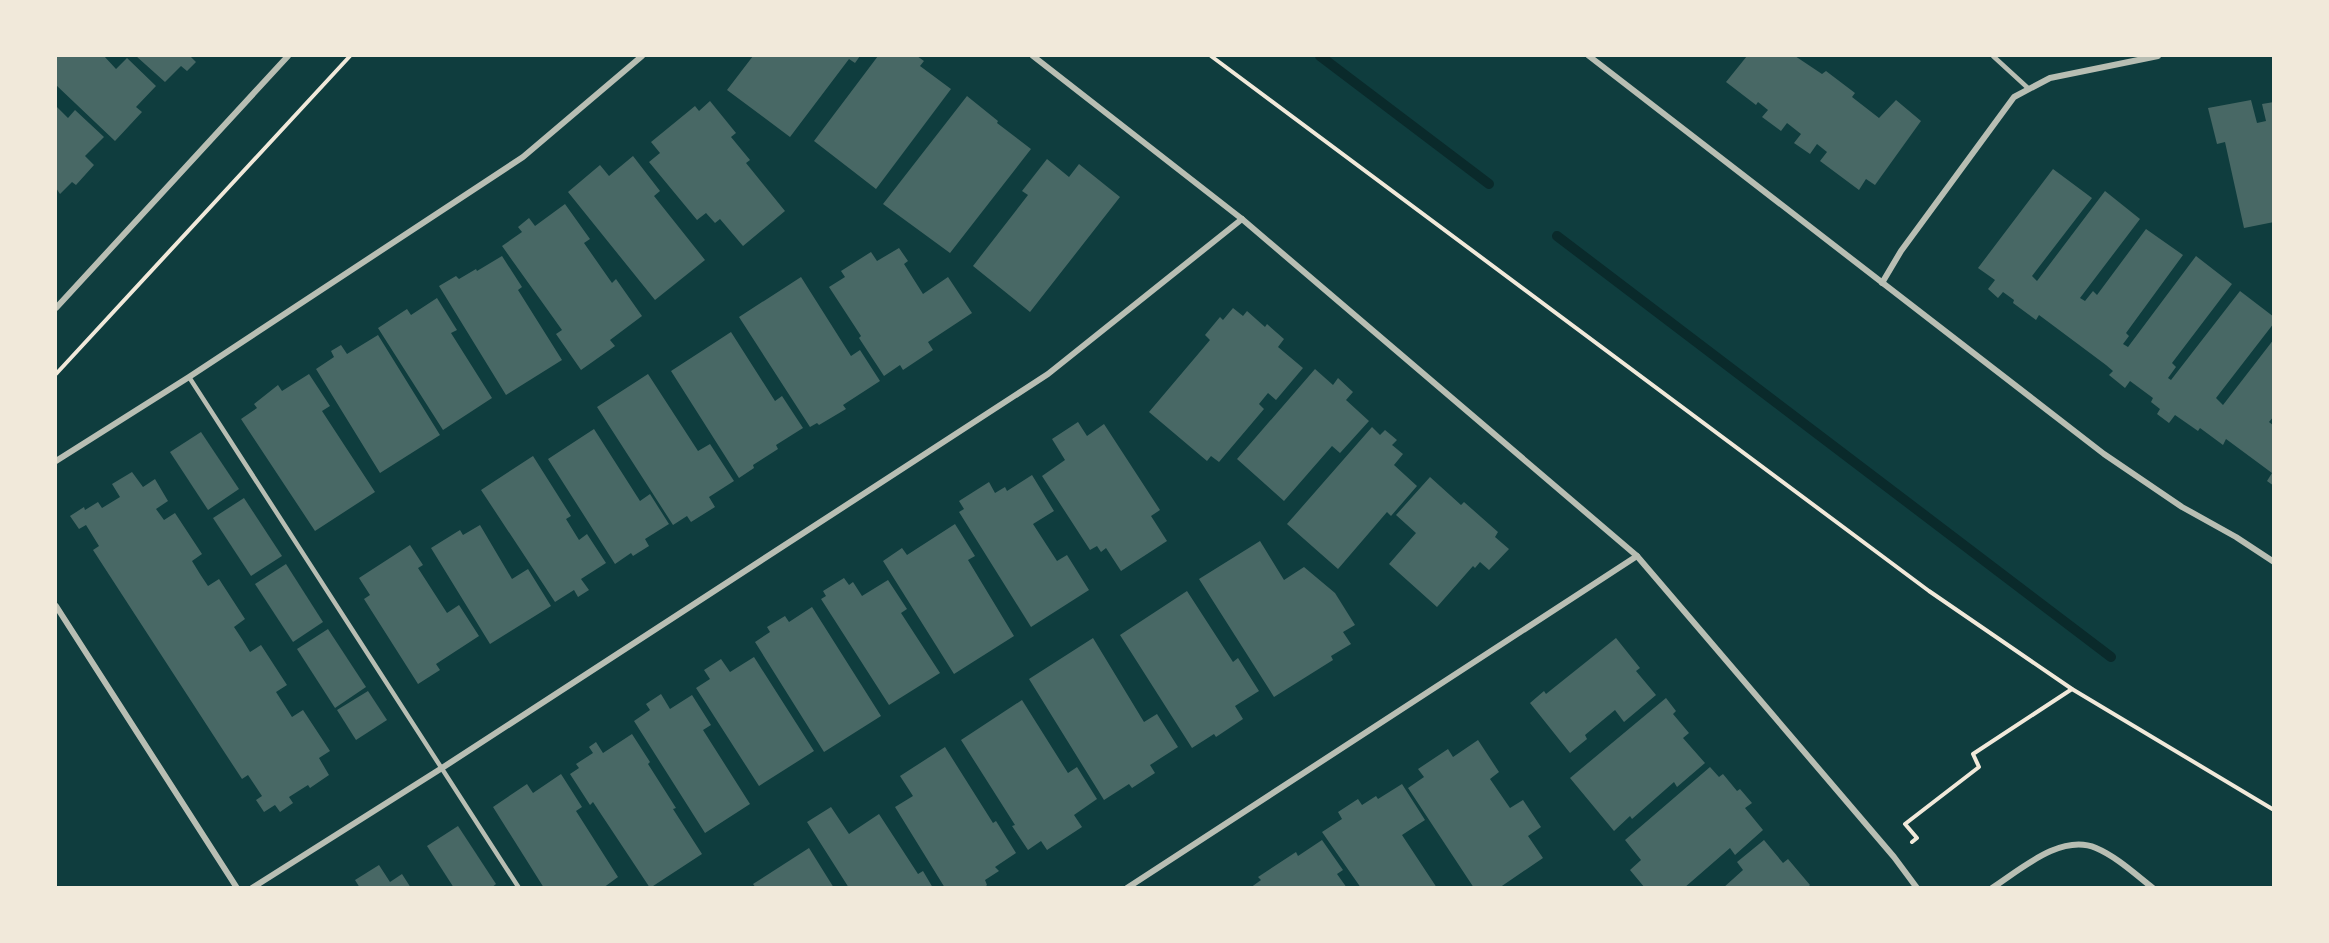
<svg xmlns="http://www.w3.org/2000/svg" width="2329" height="943" font-family="'Space Grotesk',sans-serif">
<style>
.lines{fill:none;stroke-linecap:round;stroke-linejoin:round}
.stream{stroke:#0a2a2b;stroke-width:10}
.building{fill:#486865}
.path{stroke:#f1e9da;stroke-width:4}
.service{stroke:#b8beb3;stroke-width:4.5}
.minor{stroke:#b8beb3;stroke-width:6}
</style>
<rect width="100%" height="100%" fill="#0f3d3e"/>
<g class="lines">
<g class="stream">
<path d="M 1320,56 L 1489,184"/>
<path d="M 1557,236 L 2111,657"/>
</g>
</g>
<g class="building">
<path d="M 56,56 L 104,56 L 116,69 L 127,58 L 156,86 L 136,107 L 142,112 L 115,141 L 56,85 Z"/>
<path d="M 136,56 L 190,56 L 196,62 L 187,71 L 181,66 L 165,82 Z"/>
<path d="M 753,56 L 860,56 L 855,63 L 849,59 L 790,137 L 727,90 Z"/>
<path d="M 878,56 L 917,56 L 924,61 L 920,66 L 951,89 L 876,189 L 814,141 Z"/>
<path d="M 1747,56 L 1795,56 L 1822,74 L 1826,71 L 1855,93 L 1852,97 L 1879,118 L 1896,100 L 1921,121 L 1875,185 L 1866,179 L 1859,190 L 1820,161 L 1827,152 L 1817,144 L 1810,154 L 1794,143 L 1801,134 L 1787,123 L 1781,131 L 1762,117 L 1768,110 L 1758,102 L 1756,105 L 1726,82 Z"/>
<path d="M 967,96 L 998,121 L 997,123 L 1031,149 L 950,253 L 883,204 Z"/>
<path d="M 2251,100 L 2257,123 L 2266,121 L 2262,104 L 2274,102 L 2274,222 L 2244,228 L 2225,142 L 2217,144 L 2208,108 Z"/>
<path d="M 710,101 L 736,133 L 731,137 L 750,160 L 746,163 L 785,211 L 743,246 L 720,219 L 715,223 L 706,213 L 697,220 L 649,162 L 660,153 L 651,142 L 695,106 L 699,111 Z"/>
<path d="M 56,106 L 68,118 L 75,110 L 104,137 L 85,156 L 94,165 L 76,185 L 72,182 L 60,194 L 56,188 Z"/>
<path d="M 633,156 L 660,191 L 654,196 L 705,260 L 655,300 L 568,192 L 600,165 L 609,176 Z"/>
<path d="M 1047,159 L 1069,177 L 1079,164 L 1120,197 L 1030,312 L 973,266 L 1028,195 L 1022,191 Z"/>
<path d="M 2053,169 L 2092,198 L 2032,276 L 2037,281 L 2105,191 L 2140,219 L 2080,298 L 2085,301 L 2093,291 L 2097,295 L 2146,229 L 2183,255 L 2126,333 L 2129,336 L 2123,344 L 2128,347 L 2196,256 L 2232,284 L 2172,363 L 2176,367 L 2168,378 L 2171,380 L 2240,291 L 2274,317 L 2274,323 L 2216,398 L 2223,405 L 2274,339 L 2274,416 L 2269,422 L 2274,426 L 2274,486 L 2267,481 L 2272,473 L 2226,439 L 2223,445 L 2200,428 L 2198,431 L 2175,415 L 2169,423 L 2157,414 L 2160,409 L 2151,402 L 2153,398 L 2130,381 L 2125,388 L 2109,375 L 2113,371 L 2106,365 L 2039,315 L 2036,320 L 2013,303 L 2014,300 L 2003,292 L 1998,298 L 1988,289 L 1995,280 L 1978,268 Z"/>
<path d="M 565,204 L 590,239 L 584,243 L 612,283 L 616,279 L 642,316 L 610,340 L 615,346 L 581,370 L 556,334 L 562,330 L 502,246 L 522,232 L 518,227 L 529,218 L 535,226 Z"/>
<path d="M 899,248 L 908,261 L 904,264 L 923,294 L 948,277 L 972,313 L 928,342 L 933,350 L 903,370 L 900,365 L 884,376 L 859,338 L 861,336 L 829,287 L 845,277 L 841,271 L 871,252 L 877,261 Z"/>
<path d="M 502,256 L 522,287 L 518,290 L 562,360 L 506,395 L 439,286 L 456,276 L 459,279 L 476,269 L 477,271 Z"/>
<path d="M 801,277 L 851,356 L 860,350 L 880,381 L 843,405 L 846,409 L 819,425 L 817,423 L 810,427 L 739,317 Z"/>
<path d="M 437,298 L 457,330 L 451,333 L 492,398 L 443,430 L 378,328 L 407,309 L 411,315 Z"/>
<path d="M 1233,308 L 1243,316 L 1247,311 L 1265,327 L 1267,324 L 1284,339 L 1278,347 L 1303,368 L 1276,400 L 1268,393 L 1259,404 L 1264,409 L 1219,462 L 1211,456 L 1207,461 L 1149,412 L 1210,340 L 1205,335 L 1220,317 L 1223,320 Z"/>
<path d="M 731,332 L 775,401 L 782,396 L 803,428 L 776,445 L 778,449 L 753,465 L 754,468 L 739,478 L 671,371 Z"/>
<path d="M 378,335 L 440,435 L 380,473 L 316,369 L 334,357 L 331,351 L 341,345 L 347,354 Z"/>
<path d="M 1315,369 L 1333,385 L 1338,378 L 1353,392 L 1346,400 L 1369,421 L 1340,453 L 1332,446 L 1284,501 L 1237,459 Z"/>
<path d="M 309,374 L 330,406 L 322,411 L 375,492 L 315,531 L 241,419 L 257,408 L 254,404 L 278,385 L 282,391 Z"/>
<path d="M 648,374 L 698,451 L 710,444 L 734,481 L 709,497 L 715,507 L 691,522 L 687,516 L 673,525 L 597,407 Z"/>
<path d="M 1078,422 L 1087,436 L 1104,424 L 1160,510 L 1151,516 L 1167,541 L 1121,571 L 1106,548 L 1101,552 L 1097,546 L 1090,550 L 1042,476 L 1065,460 L 1052,439 Z"/>
<path d="M 1372,427 L 1380,435 L 1385,430 L 1397,440 L 1392,445 L 1403,454 L 1394,465 L 1417,486 L 1391,516 L 1387,512 L 1338,569 L 1287,524 Z"/>
<path d="M 594,429 L 640,501 L 650,494 L 669,524 L 645,539 L 649,546 L 633,556 L 631,553 L 615,564 L 548,459 Z"/>
<path d="M 201,432 L 239,489 L 208,510 L 170,452 Z"/>
<path d="M 533,456 L 571,516 L 566,519 L 579,540 L 587,534 L 606,563 L 581,579 L 589,590 L 578,597 L 574,590 L 555,602 L 481,490 Z"/>
<path d="M 132,472 L 143,487 L 155,479 L 168,501 L 156,509 L 164,520 L 175,513 L 202,554 L 192,561 L 200,574 L 208,586 L 219,579 L 245,619 L 234,627 L 242,639 L 250,652 L 261,645 L 287,685 L 276,692 L 285,706 L 292,717 L 303,710 L 330,751 L 319,758 L 329,775 L 310,788 L 308,785 L 289,797 L 293,803 L 280,812 L 275,805 L 264,812 L 256,800 L 262,796 L 248,775 L 242,779 L 221,747 L 93,550 L 99,546 L 86,525 L 79,529 L 70,516 L 84,507 L 85,510 L 98,502 L 102,508 L 120,497 L 112,484 Z"/>
<path d="M 1032,475 L 1054,511 L 1033,524 L 1057,561 L 1067,555 L 1089,590 L 1031,627 L 959,512 L 964,509 L 959,501 L 989,482 L 995,493 L 1005,487 L 1007,491 Z"/>
<path d="M 1430,477 L 1461,505 L 1464,502 L 1498,532 L 1495,537 L 1509,549 L 1489,570 L 1480,562 L 1475,568 L 1473,566 L 1437,607 L 1389,564 L 1416,533 L 1396,515 Z"/>
<path d="M 244,498 L 282,556 L 251,576 L 213,518 Z"/>
<path d="M 955,524 L 975,556 L 968,560 L 1014,636 L 954,674 L 883,561 L 902,548 L 907,555 Z"/>
<path d="M 480,525 L 512,579 L 528,569 L 551,606 L 490,644 L 431,548 L 460,530 L 463,535 Z"/>
<path d="M 1260,541 L 1284,580 L 1304,567 L 1335,593 L 1355,625 L 1343,632 L 1351,644 L 1331,656 L 1333,660 L 1274,697 L 1199,579 Z"/>
<path d="M 410,545 L 423,565 L 418,568 L 447,613 L 459,605 L 479,636 L 436,664 L 440,670 L 418,684 L 364,599 L 370,595 L 359,578 Z"/>
<path d="M 286,564 L 323,622 L 293,642 L 255,584 Z"/>
<path d="M 844,578 L 849,585 L 853,582 L 862,596 L 888,580 L 907,609 L 901,613 L 940,673 L 889,705 L 821,599 L 826,596 L 823,591 Z"/>
<path d="M 1187,591 L 1233,662 L 1238,658 L 1259,691 L 1235,706 L 1243,719 L 1216,737 L 1214,734 L 1192,748 L 1120,635 Z"/>
<path d="M 812,607 L 881,716 L 824,752 L 755,642 L 770,632 L 767,627 L 785,616 L 789,622 Z"/>
<path d="M 328,629 L 366,687 L 335,708 L 297,649 Z"/>
<path d="M 1093,638 L 1144,722 L 1157,714 L 1178,747 L 1150,765 L 1155,773 L 1132,788 L 1129,784 L 1104,800 L 1029,679 Z"/>
<path d="M 1616,638 L 1640,668 L 1636,671 L 1656,695 L 1624,722 L 1615,710 L 1585,735 L 1587,739 L 1570,753 L 1530,703 L 1544,691 L 1546,694 Z"/>
<path d="M 754,657 L 814,751 L 759,786 L 696,688 L 710,679 L 704,670 L 721,659 L 730,672 Z"/>
<path d="M 368,691 L 387,720 L 356,740 L 337,710 Z"/>
<path d="M 661,694 L 670,709 L 692,695 L 711,725 L 703,730 L 750,804 L 705,833 L 634,721 L 650,710 L 646,704 Z"/>
<path d="M 1666,698 L 1676,711 L 1673,714 L 1689,733 L 1683,738 L 1705,763 L 1677,787 L 1674,782 L 1632,819 L 1630,816 L 1614,831 L 1570,778 Z"/>
<path d="M 1022,700 L 1068,773 L 1077,767 L 1097,799 L 1074,815 L 1082,827 L 1047,850 L 1041,841 L 1028,850 L 1012,826 L 1015,825 L 961,740 Z"/>
<path d="M 632,734 L 650,762 L 648,764 L 676,808 L 673,809 L 702,854 L 650,888 L 593,802 L 590,805 L 570,774 L 579,768 L 576,764 L 593,753 L 589,747 L 596,742 L 603,753 Z"/>
<path d="M 1478,740 L 1499,772 L 1490,779 L 1510,808 L 1523,800 L 1541,827 L 1528,836 L 1543,858 L 1499,888 L 1474,888 L 1408,788 L 1424,777 L 1418,769 L 1448,749 L 1453,757 Z"/>
<path d="M 945,747 L 993,823 L 996,821 L 1016,853 L 995,867 L 999,871 L 985,880 L 987,885 L 984,888 L 945,888 L 895,807 L 913,796 L 900,776 Z"/>
<path d="M 1710,767 L 1719,777 L 1723,774 L 1737,791 L 1740,789 L 1752,803 L 1745,808 L 1763,830 L 1735,855 L 1730,848 L 1684,888 L 1645,888 L 1630,870 L 1641,860 L 1625,840 Z"/>
<path d="M 561,774 L 582,807 L 576,811 L 618,877 L 603,888 L 544,888 L 493,807 L 527,784 L 533,793 Z"/>
<path d="M 1402,784 L 1425,820 L 1402,835 L 1437,888 L 1361,888 L 1322,832 L 1342,819 L 1338,812 L 1358,799 L 1362,805 L 1376,796 L 1378,799 Z"/>
<path d="M 831,807 L 849,834 L 879,814 L 918,874 L 923,871 L 933,888 L 849,888 L 807,822 Z"/>
<path d="M 458,826 L 496,884 L 491,888 L 454,888 L 427,846 Z"/>
<path d="M 1322,840 L 1343,870 L 1337,874 L 1347,888 L 1250,888 L 1261,880 L 1258,877 L 1296,852 L 1298,856 Z"/>
<path d="M 1764,840 L 1783,863 L 1788,859 L 1810,885 L 1807,888 L 1723,888 L 1743,870 L 1737,862 Z"/>
<path d="M 809,848 L 834,888 L 756,888 L 753,884 Z"/>
<path d="M 379,865 L 390,882 L 402,874 L 411,888 L 360,888 L 355,880 Z"/>
</g>
<g class="lines">
<g class="path">
<path d="M 1211,56 L 1929,591 L 2072,689 L 2274,810"/>
<path d="M 56,374 L 350,56"/>
<path d="M 1912,842 L 1917,838 L 1905,824 L 1979,767 L 1973,754 L 2072,689"/>
</g>
<g class="service">
<path d="M 1993,56 L 2029,89"/>
<path d="M 189,377 L 519,888"/>
</g>
<g class="minor">
<path d="M 1033,56 L 1242,219 L 1637,556 L 1894,857 L 1917,888"/>
<path d="M 1589,56 L 2104,454 L 2182,507 L 2236,537 L 2274,562"/>
<path d="M 1882,283 L 1901,251 L 2014,97 L 2050,78 L 2158,56"/>
<path d="M 56,308 L 288,56"/>
<path d="M 56,461 L 189,377 L 523,157 L 642,56"/>
<path d="M 56,606 L 237,888"/>
<path d="M 252,888 L 442,768 L 1048,374 L 1242,219"/>
<path d="M 1127,888 L 1637,556"/>
<path d="M 1992,888 C 2020,870 2061,833 2096,848 C 2117,857 2135,874 2153,888"/>
</g>
</g>
<rect width="2329" height="943" fill="none" stroke="#f1e9da" stroke-width="114"/>
</svg>
